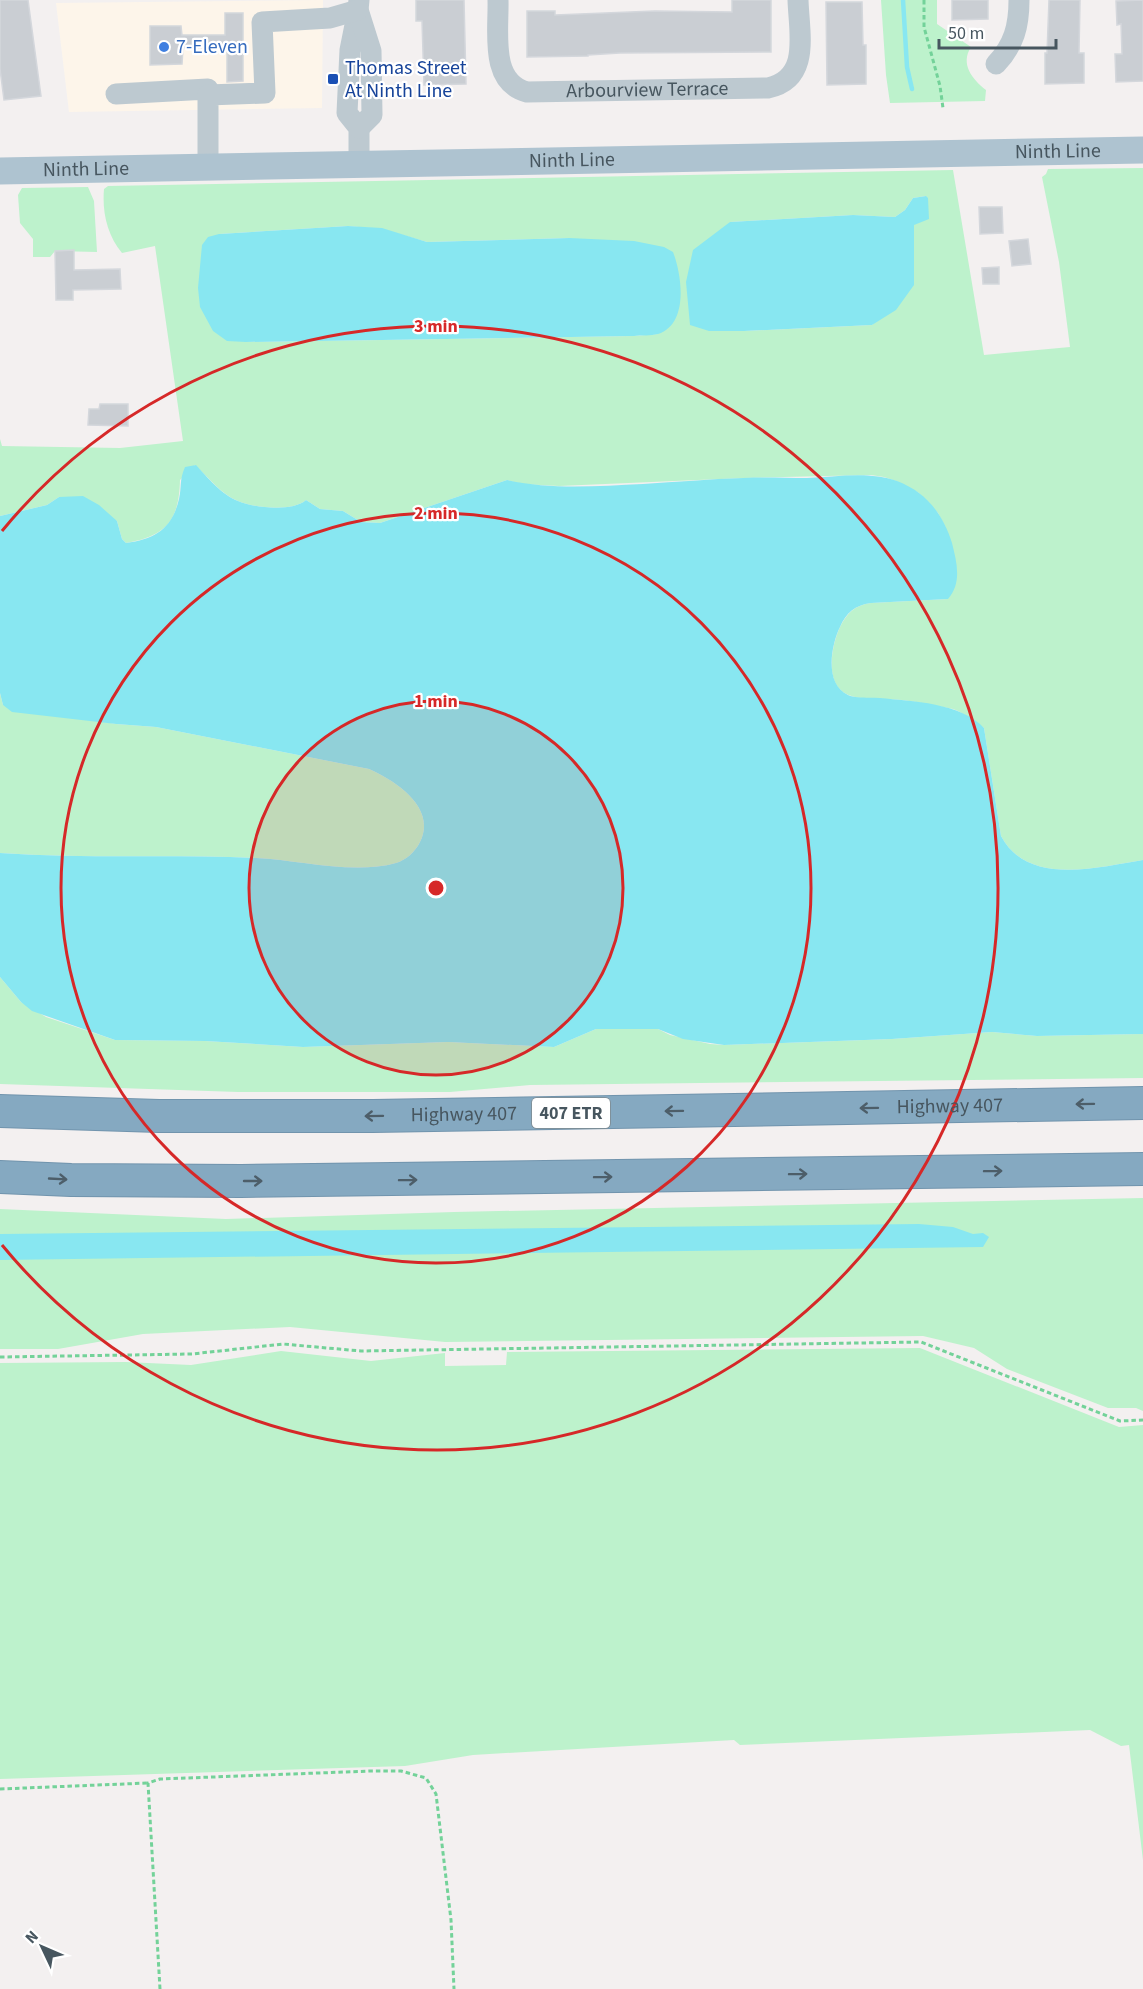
<svg xmlns="http://www.w3.org/2000/svg" width="1143" height="1989" font-family="'Source Sans 3',sans-serif">
<style>
.commercial{fill:#fdf5ea}
.green{fill:#bdf2cc;fill-rule:evenodd}
.water{fill:#88e7f1}
.lines{fill:none;stroke-linecap:round;stroke-linejoin:round}
.stream{stroke:#88e7f1;stroke-width:4.5}
.building{fill:#caced3;stroke:#d4d7dc;stroke-width:1.5}
.highway-casing{stroke:#7194ad;stroke-width:34}
.path{stroke:#73d299;stroke-width:3;stroke-dasharray:4.5 3;stroke-linecap:butt}
.minor{stroke:#bdc9d0;stroke-width:21}
.major{stroke:#aec3d0;stroke-width:27}
.highway{stroke:#85a9c1;stroke-width:32}
.oneway{stroke:#4d5e69}
.ring{fill:none;stroke:#d62828;stroke-width:3}
.shop-dot{fill:#3f7fe0;stroke:#fff;stroke-width:2}
.transit-dot{fill:#1a4fb4;stroke:#fff;stroke-width:2}
.labels{text-anchor:middle;dominant-baseline:central;stroke-width:4.5;stroke-linejoin:round;paint-order:stroke}
.shield{fill:#fff;stroke:#7e898f;stroke-width:1.5}
.shield-label{font-size:18px;font-weight:bold;fill:#47565f}
.shop-label{font-size:20px;fill:#366cbe;stroke:#fff;text-anchor:start}
.transit-label{font-size:20px;fill:#164399;stroke:#fff;text-anchor:start}
.street-label{font-size:20px;fill:#47565f;stroke:#fff}
.centre{fill:#d62828;stroke:#fff;stroke-width:3}
.ring-label{font-size:18px;text-anchor:middle;font-weight:bold;fill:#d62828;stroke:#fff;stroke-width:4.5;stroke-linejoin:round;paint-order:stroke}
</style>
<rect width="100%" height="100%" fill="#f3f0f0"/>
<path class="commercial" d="M 323,0 L 322,108 L 69,112 L 56,3 Z"/>
<g class="green">
<path d="M 881,0 L 937,0 L 937,24 L 971,47 C 960,64 972,79 986,90 L 985,101 L 890,103 L 886,75 Z"/>
<path d="M 1143,168 L 1143,860 C 1098,867 1028,887 1001,836 L 984,728 C 975,722 963,712 953,709 C 936,706 919,702 902,700 C 887,699 855,701 843,692 C 825,679 832,644 840,627 C 847,613 855,605 871,603 L 948,599 L 950,540 L 945,526 L 938,513 L 919,493 L 896,481 L 884,477 L 871,475 L 744,478 L 559,486 L 521,484 L 507,480 L 380,523 L 361,522 L 343,511 L 320,509 L 306,500 C 293,512 254,508 238,501 C 222,495 208,477 195,465 L 180,480 C 179,521 166,536 126,543 L 122,539 L 117,521 L 59,497 L 47,505 L 0,516 L 0,439 L 2,446 L 120,448 L 183,441 L 155,246 L 122,253 C 107,235 102,212 104,189 L 108,186 L 953,170 L 984,355 L 1070,347 L 1059,262 L 1042,177 L 1046,174 L 1048,169 ZM 926,196 L 914,225 L 913,285 L 872,325 L 744,331 L 709,331 L 730,222 L 853,215 L 895,217 L 905,210 L 913,198 ZM 348,226 L 382,229 L 427,242 L 569,238 L 658,334 L 634,336 L 246,342 L 219,234 Z"/>
<path d="M 88,187 L 94,201 L 97,252 L 55,251 L 50,257 L 33,257 L 33,239 L 20,223 L 18,195 L 22,188 Z"/>
<path d="M 0,693 L 3,705 L 116,724 L 156,727 L 369,769 C 396,781 437,808 420,842 C 415,852 406,860 396,863 C 353,875 300,860 256,858 C 170,854 85,859 0,853 Z"/>
<path d="M 0,977 L 21,1002 L 46,1017 L 115,1040 L 205,1041 L 303,1047 L 448,1042 L 554,1047 L 596,1029 L 658,1029 L 670,1035 L 710,1044 L 724,1045 L 892,1039 L 992,1032 L 1037,1036 L 1143,1034 L 1143,1078 L 530,1085 L 450,1092 L 238,1092 L 0,1084 Z"/>
<path d="M 1143,1198 L 1143,1411 L 1136,1408 L 1108,1408 L 1007,1369 L 974,1348 L 923,1336 L 445,1342 L 290,1327 L 143,1334 L 58,1349 L 0,1349 L 0,1209 L 226,1219 L 454,1212 Z"/>
<path d="M 920,1348 L 1119,1427 L 1143,1425 L 1143,1860 L 1129,1745 L 1121,1746 L 1090,1730 L 740,1745 L 734,1740 L 473,1755 L 405,1766 L 0,1779 L 0,1363 L 126,1362 L 191,1365 L 281,1351 L 371,1361 L 445,1353 L 445,1366 L 506,1365 L 507,1352 Z"/>
</g>
<g class="water">
<path d="M 926,196 L 928,198 L 929,219 L 914,225 L 914,285 L 896,310 L 872,325 L 744,331 L 709,331 L 690,325 L 686,282 L 693,250 L 730,222 L 853,215 L 895,217 L 905,210 L 913,198 Z"/>
<path d="M 348,226 L 382,228 L 427,242 L 569,238 L 634,241 L 664,247 L 673,252 C 682,275 689,324 658,334 C 651,336 641,335 634,336 L 246,342 L 227,341 L 213,331 L 200,307 L 198,288 L 202,245 L 208,237 L 219,234 Z"/>
<path d="M 196,465 C 207,477 222,495 238,501 C 254,508 293,512 306,500 L 320,509 L 343,511 L 361,522 L 380,523 L 507,480 C 551,490 598,486 643,484 C 676,482 710,479 743,478 C 764,477 785,478 807,478 C 836,477 869,471 897,481 C 926,492 943,514 952,543 C 957,563 962,583 948,599 L 871,603 C 855,605 846,613 840,627 C 831,645 824,684 848,695 C 857,699 870,697 880,698 C 911,701 962,703 984,728 L 1001,836 C 1028,887 1098,867 1143,860 L 1143,1034 L 1037,1036 L 992,1032 L 892,1039 L 724,1045 L 683,1039 L 658,1029 L 596,1029 L 554,1047 L 448,1042 L 303,1047 L 205,1041 L 115,1040 L 32,1011 L 21,1002 L 0,977 L 0,853 C 85,859 170,854 256,858 C 300,860 353,875 396,863 C 406,860 415,852 420,842 C 437,808 396,781 369,769 L 156,727 L 116,724 L 12,712 L 3,705 L 0,693 L 0,516 L 47,505 L 59,497 L 83,496 L 99,505 L 117,521 L 122,539 L 126,543 C 155,539 172,529 179,499 C 182,486 179,481 185,467 Z"/>
<path d="M 919,1224 L 953,1227 L 973,1234 L 983,1233 L 989,1237 L 983,1247 L 0,1260 L 0,1234 Z"/>
</g>
<g class="lines">
<path class="stream" d="M 903,0 L 907,67 L 912,89"/>
</g>
<g class="building">
<path d="M 0,0 L 28,0 L 41,96 L 4,100 L 0,69 Z"/>
<path d="M 416,0 L 464,0 L 466,84 L 424,85 L 422,21 L 416,21 Z"/>
<path d="M 732,0 L 771,0 L 771,52 L 620,53 L 588,55 L 588,56 L 527,57 L 527,11 L 555,11 L 555,15 L 655,11 L 732,12 Z"/>
<path d="M 952,0 L 988,0 L 988,19 L 952,20 Z"/>
<path d="M 1049,0 L 1080,0 L 1079,53 L 1084,53 L 1084,83 L 1045,84 L 1045,53 L 1047,53 Z"/>
<path d="M 1143,0 L 1143,81 L 1116,82 L 1115,54 L 1122,54 L 1121,24 L 1117,25 L 1116,1 Z"/>
<path d="M 826,2 L 862,2 L 863,45 L 866,45 L 866,84 L 827,85 Z"/>
<path d="M 225,13 L 243,13 L 243,81 L 227,82 L 227,47 L 183,48 L 182,64 L 150,65 L 150,26 L 181,26 L 182,35 L 225,35 Z"/>
<path d="M 979,207 L 1002,207 L 1003,233 L 980,234 Z"/>
<path d="M 1028,239 L 1031,264 L 1012,266 L 1009,241 Z"/>
<path d="M 74,250 L 74,270 L 120,269 L 121,289 L 73,290 L 73,300 L 56,300 L 55,251 Z"/>
<path d="M 999,267 L 999,284 L 983,284 L 982,268 Z"/>
<path d="M 100,404 L 128,404 L 128,426 L 88,425 L 89,409 L 99,409 Z"/>
</g>
<g class="lines">
<g class="highway-casing">
<g id="highway">
<path id="s3" d="M 0,1111 L 159,1116 L 373,1116 L 1143,1103"/>
<path d="M 0,1177 L 71,1180 L 241,1181 L 1143,1169"/>
</g>
</g>
<g class="path">
<path d="M 924,0 L 924,27 L 940,86 L 943,108"/>
<path d="M 0,1357 L 192,1354 L 283,1344 L 361,1351 L 921,1342 L 1120,1421 L 1143,1420"/>
<path d="M 0,1789 L 148,1783"/>
<path d="M 160,1989 L 148,1783 L 160,1779 L 371,1771 L 401,1771 L 426,1778 L 436,1794 L 451,1920 L 454,1989"/>
</g>
<g class="minor">
<path d="M 359,0 L 358,10 L 350,50 L 347,113 L 359,128 L 359,164"/>
<path id="s1" d="M 498,0 C 499,31 489,82 527,92 L 768,88 C 811,79 799,33 798,0"/>
<path d="M 996,64 C 1014,45 1019,26 1019,0"/>
<path d="M 116,94 L 208,89 L 208,95"/>
<path d="M 359,128 L 372,115 L 371,51 L 359,13"/>
<path d="M 208,167 L 208,95 L 265,93 L 262,22 L 330,18 L 358,10"/>
</g>
<path class="major" id="s2" d="M 0,171 L 1143,150"/>
<use href="#highway" class="highway"/>
</g>
<defs><path id="oneway-shaft" d="M-6 0H5M1.5-3L5.5 0L1.5 3" fill="none" stroke-width="1.6" stroke-linecap="round" stroke-linejoin="round" transform="scale(1.5)"/></defs>
<g class="oneway">
<use href="#oneway-shaft" transform="translate(1085 1104) rotate(179)"/>
<use href="#oneway-shaft" transform="translate(869 1108) rotate(179)"/>
<use href="#oneway-shaft" transform="translate(674 1111) rotate(179)"/>
<use href="#oneway-shaft" transform="translate(374 1116) rotate(179)"/>
<use href="#oneway-shaft" transform="translate(993 1171) rotate(-1)"/>
<use href="#oneway-shaft" transform="translate(798 1174) rotate(-1)"/>
<use href="#oneway-shaft" transform="translate(603 1177) rotate(-1)"/>
<use href="#oneway-shaft" transform="translate(58 1179) rotate(3)"/>
<use href="#oneway-shaft" transform="translate(408 1180) rotate(-1)"/>
<use href="#oneway-shaft" transform="translate(253 1181)"/>
</g>
<circle cx="436" cy="888" r="187" fill="#d62828" fill-opacity=".12"/>
<g class="ring">
<circle cx="436" cy="888" r="187"/>
<circle cx="436" cy="888" r="375"/>
<path d="M2 531A562 562 0 1 1 2 1245"/>
</g>
<circle class="shop-dot" cx="164" cy="47" r="6"/>
<rect class="transit-dot" x="327" y="73" width="12" height="12" rx="3"/>
<g class="labels">
<rect class="shield" x="532" y="1098" width="78" height="30" rx="4.5"/>
<g class="shield-label">
<text x="571" y="1113">407 ETR</text>
</g>
<g class="shop-label">
<text x="176" y="47">7-Eleven</text>
</g>
<g class="transit-label">
<text x="345" y="68">Thomas Street<tspan x="345" dy="23">At Ninth Line</tspan></text>
</g>
<g class="street-label">
<text stroke="none"><textPath href="#s1" startOffset="225">Arbourview Terrace</textPath></text>
<text stroke="none"><textPath href="#s2" startOffset="1058">Ninth Line</textPath></text>
<text stroke="none"><textPath href="#s2" startOffset="572">Ninth Line</textPath></text>
<text stroke="none"><textPath href="#s2" startOffset="86">Ninth Line</textPath></text>
<text stroke="none"><textPath href="#s3" startOffset="950">Highway 407</textPath></text>
<text stroke="none"><textPath href="#s3" startOffset="464">Highway 407</textPath></text>
</g>
</g>
<circle cx="436" cy="888" r="9" class="centre"/>
<g class="ring-label">
<text x="436" y="332">3 min</text>
<text x="436" y="519">2 min</text>
<text x="436" y="707">1 min</text>
</g>
<g transform="translate(42 1947) rotate(314)" stroke="#ffffff" stroke-width="4.5" paint-order="stroke">
<path d="M0-4.5L10 22L0 15L-10 22Z" fill="#47565f"/>
<text y="-9" font-size="16" font-weight="bold" text-anchor="middle" fill="#47565f">N</text>
</g>
<path d="M939 39v9h117v-9" fill="none" stroke="#47565f" stroke-width="3"/>
<text x="948" y="39" font-size="18" fill="#47565f" stroke="#ffffff" stroke-width="4.5" paint-order="stroke">50 m</text>
</svg>
